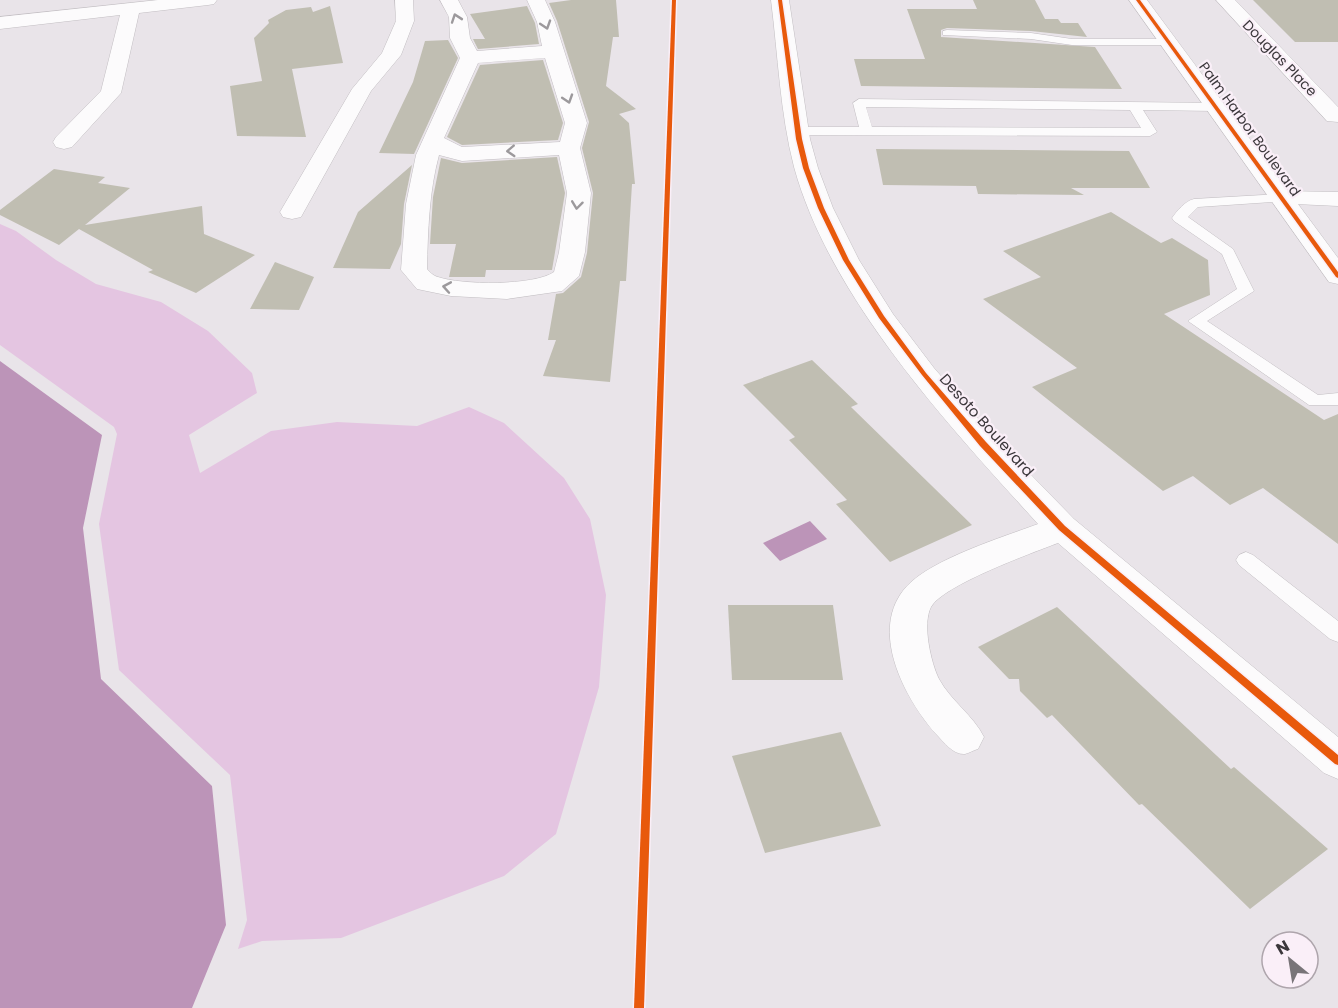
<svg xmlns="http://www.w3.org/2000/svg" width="1338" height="1008" font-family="Poppins,sans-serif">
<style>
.green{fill:#e4c5e1}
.water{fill:#bc94b8}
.building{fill:#c0beb2}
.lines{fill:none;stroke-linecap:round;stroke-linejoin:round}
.service-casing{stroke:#c2bec2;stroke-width:1}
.minor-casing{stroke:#c2bec2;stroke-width:1}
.secondary-casing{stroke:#c2bec2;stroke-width:1}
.service{fill:#fcfbfc;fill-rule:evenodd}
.minor{fill:#fcfbfc;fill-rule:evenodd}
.secondary{fill:#fcfbfc;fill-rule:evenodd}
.cycleway-casing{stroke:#faeff8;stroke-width:3}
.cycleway{fill:#e8590c;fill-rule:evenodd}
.oneway{stroke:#9c999c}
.labels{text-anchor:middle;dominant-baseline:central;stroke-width:4.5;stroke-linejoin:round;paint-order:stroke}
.far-street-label{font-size:14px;fill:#3b373b;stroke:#faeff8}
.street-label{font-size:15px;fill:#3b373b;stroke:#faeff8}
</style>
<rect width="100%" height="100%" fill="#e9e4e9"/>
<path class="green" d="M 0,224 L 16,231 L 56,260 L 96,284 L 161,302 L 208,331 L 252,373 L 257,393 L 189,435 L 200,473 L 271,431 L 337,422 L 417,426 L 469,407 L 504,423 L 564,478 L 590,519 L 606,595 L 599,687 L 556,834 L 504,876 L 341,938 L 262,941 L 238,949 L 247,920 L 230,775 L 119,670 L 99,524 L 117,434 L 114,427 L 0,345 Z"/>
<g class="water">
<path d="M 0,361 L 102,435 L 83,528 L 101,679 L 212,786 L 226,925 L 192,1008 L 0,1008 Z"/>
<path d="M 810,521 L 827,539 L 780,561 L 763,543 Z"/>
</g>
<g class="building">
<path d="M 571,0 L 616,0 L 619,37 L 613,37 L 606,86 L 636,109 L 619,114 L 629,123 L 635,184 L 632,184 L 626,281 L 620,281 L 610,382 L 543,376 L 556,340 L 548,340 L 556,294 L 563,293 L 581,277 L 587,253 L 593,193 L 582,148 L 589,122 L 557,21 L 549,3 Z"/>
<path d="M 973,0 L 1035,0 L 1045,19 L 1058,19 L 1061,23 L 1078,23 L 1087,37 L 1031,31 L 947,28 L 941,30 L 941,37 L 1095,47 L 1122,89 L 861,86 L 854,59 L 925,59 L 907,9 L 977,9 Z"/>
<path d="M 1253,0 L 1338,0 L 1338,42 L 1295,42 Z"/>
<path d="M 330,6 L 343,63 L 292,69 L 306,137 L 237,136 L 230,86 L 262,81 L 254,38 L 269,23 L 268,20 L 286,10 L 311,7 L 313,12 Z"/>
<path d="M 527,6 L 535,23 L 539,44 L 478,49 L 473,39 L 485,39 L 470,14 Z"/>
<path d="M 448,40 L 458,58 L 414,154 L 379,153 L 413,82 L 425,41 Z"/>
<path d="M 543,60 L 563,123 L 558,140 L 462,145 L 447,137 L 480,65 Z"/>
<path d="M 876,149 L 1129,151 L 1150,188 L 1071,188 L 1084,195 L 978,194 L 976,186 L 883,185 Z"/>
<path d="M 557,157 L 565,193 L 552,270 L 486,270 L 485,277 L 449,277 L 456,244 L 430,244 L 433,197 L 441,158 L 462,163 Z"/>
<path d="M 412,165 L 404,204 L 401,244 L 390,269 L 333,268 L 358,212 Z"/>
<path d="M 54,169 L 105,177 L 98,183 L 130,188 L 85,225 L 202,206 L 204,234 L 255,255 L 196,293 L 148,272 L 153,270 L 79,229 L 59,245 L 0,215 L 0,210 Z"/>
<path d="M 1111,212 L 1161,243 L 1172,238 L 1208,260 L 1210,295 L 1164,314 L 1324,420 L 1338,414 L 1338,544 L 1263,488 L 1230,505 L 1193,476 L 1163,491 L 1032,387 L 1077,368 L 983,299 L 1041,277 L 1003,251 Z"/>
<path d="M 275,262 L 314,277 L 299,310 L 250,309 Z"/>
<path d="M 812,360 L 858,404 L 851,407 L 972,525 L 890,562 L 836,504 L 847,500 L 789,440 L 795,437 L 743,385 Z"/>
<path d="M 728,605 L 833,605 L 843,680 L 732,680 Z"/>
<path d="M 1057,607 L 1231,769 L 1234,767 L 1328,849 L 1250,909 L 1142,804 L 1139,805 L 1052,715 L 1047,718 L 1020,691 L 1019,679 L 1009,679 L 978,647 Z"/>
<path d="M 841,732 L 881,826 L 765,853 L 732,756 Z"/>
</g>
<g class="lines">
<g class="service-casing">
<g id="service">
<path d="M 947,30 L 1031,33 L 1072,39 L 1171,39 L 1177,42 L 1171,45 L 1072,45 L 1031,39 L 943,35 L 943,31 Z"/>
<path d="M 859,99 L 1217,103 L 1223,107 L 1217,111 L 1143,110 L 1157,132 L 1150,136 L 798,135 L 791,131 L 798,127 L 859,127 L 853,103 ZM 866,107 L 1130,110 L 1141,128 L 872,127 Z"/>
<path d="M 1282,194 L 1287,195 L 1289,198 L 1287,201 L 1198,207 L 1188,217 L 1233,249 L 1254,291 L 1207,321 L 1318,395 L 1338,393 L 1338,405 L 1309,405 L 1188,321 L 1237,289 L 1222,254 L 1174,221 L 1172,218 C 1177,211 1185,201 1194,199 Z"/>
<path d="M 1246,552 L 1253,555 L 1338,621 L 1338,642 L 1330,639 L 1239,565 L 1236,560 L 1239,555 Z"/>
</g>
</g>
<g class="minor-casing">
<g id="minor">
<path d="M 158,0 L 217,0 L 214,4 L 208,5 L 139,13 L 121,93 L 72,147 L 64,149 L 56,147 L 53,142 L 56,137 L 101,91 L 120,15 L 0,29 L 0,17 Z"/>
<path d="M 395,0 L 413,0 L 414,21 L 401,55 L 371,91 L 301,217 L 292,219 L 283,217 L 280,212 L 352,89 L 382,53 L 396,21 Z"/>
<path d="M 440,0 L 458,0 L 467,17 L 470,38 L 477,51 L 542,46 L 537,22 L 527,0 L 545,0 L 555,22 L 587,123 L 580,148 L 591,193 L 585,252 L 579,276 L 562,291 L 507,299 L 451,296 L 417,289 L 401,270 L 406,204 L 416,155 L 460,58 L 450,38 L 449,17 ZM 545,58 L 565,123 L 560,142 L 462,147 L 444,138 L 478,63 ZM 439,155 L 462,161 L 559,155 L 567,193 L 559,252 L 554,272 C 534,286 461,285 438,277 C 433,276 430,272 427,269 C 428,230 429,192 439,155 Z"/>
<path d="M 771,0 L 789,0 L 810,139 L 818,168 L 833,208 L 859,260 L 893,314 L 934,368 L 994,437 L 1074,519 L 1338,737 L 1338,779 L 1324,773 L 1058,543 C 1032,553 943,585 931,607 C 922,624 931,663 939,679 C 951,701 973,715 984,737 L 978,749 C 974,750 969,753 965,754 C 953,755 944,742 936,734 C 905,699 867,629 907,586 C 932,559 1003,537 1038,524 C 948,425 830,298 794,167 C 780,113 778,55 771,0 Z"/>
<path d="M 1216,0 L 1235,0 L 1338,107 L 1338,122 L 1327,121 Z"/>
<path d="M 1282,191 L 1338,192 L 1338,206 L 1274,203 L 1270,198 L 1274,193 Z"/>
</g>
</g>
<g class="secondary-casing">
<path id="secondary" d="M 1129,0 L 1147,0 L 1338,258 L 1338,284 L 1329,282 Z"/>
</g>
<use href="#service" class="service"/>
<use href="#minor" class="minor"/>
<use href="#secondary" class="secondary"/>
<g class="cycleway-casing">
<g id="cycleway">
<path d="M 672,0 L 676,0 L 644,1008 L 634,1008 Z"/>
<path d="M 778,0 L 782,0 L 802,139 L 809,168 L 824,208 L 849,260 L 884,316 L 926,373 L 986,442 L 1065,526 L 1338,755 L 1338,765 L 1335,764 L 1059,530 L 980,446 L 922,375 L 879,318 L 843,260 L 818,208 L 803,168 L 796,139 Z"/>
<path d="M 1136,0 L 1140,0 L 1338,272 L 1338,278 L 1336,277 Z"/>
</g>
</g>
<use href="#cycleway" class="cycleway"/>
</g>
<defs><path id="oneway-chevron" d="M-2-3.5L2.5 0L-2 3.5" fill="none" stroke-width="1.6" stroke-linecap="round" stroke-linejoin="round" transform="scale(1.5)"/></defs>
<g class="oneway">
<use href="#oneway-chevron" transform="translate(456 18) rotate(-109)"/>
<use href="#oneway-chevron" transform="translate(546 25) rotate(72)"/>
<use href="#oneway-chevron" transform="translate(568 99) rotate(72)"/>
<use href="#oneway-chevron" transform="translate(511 151) rotate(177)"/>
<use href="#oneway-chevron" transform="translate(577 205) rotate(97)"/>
<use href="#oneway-chevron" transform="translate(447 287) rotate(-170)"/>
</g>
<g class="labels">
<g class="far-street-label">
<text transform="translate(1280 58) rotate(46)">Douglas Place</text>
<text transform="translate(1250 129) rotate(54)">Palm Harbor Boulevard</text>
</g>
<g class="street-label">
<text transform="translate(987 425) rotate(48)">Desoto Boulevard</text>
</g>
</g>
<g transform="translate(1290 960) rotate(330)"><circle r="28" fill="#faeff8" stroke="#aea5ac" stroke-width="1.5"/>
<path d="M0-4.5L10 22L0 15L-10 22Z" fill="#787478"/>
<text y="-9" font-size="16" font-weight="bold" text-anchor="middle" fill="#3b373b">N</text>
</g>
</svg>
